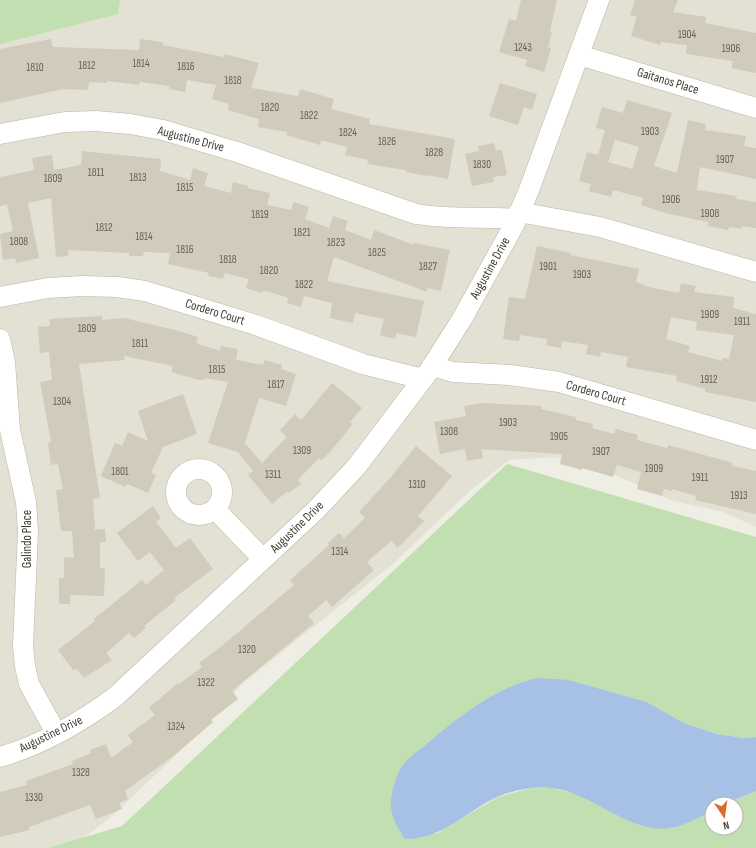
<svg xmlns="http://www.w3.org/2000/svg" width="756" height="848" font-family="'Sofia Sans Condensed',sans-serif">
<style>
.residential{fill:#e3e1d3}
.green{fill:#c2dfb1}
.water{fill:#a6c0e6}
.building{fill:#d0cbbb;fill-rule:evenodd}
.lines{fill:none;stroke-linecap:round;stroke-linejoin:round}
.minor-casing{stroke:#bab7a8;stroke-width:21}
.minor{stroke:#fff;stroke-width:20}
.labels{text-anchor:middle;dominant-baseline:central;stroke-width:3;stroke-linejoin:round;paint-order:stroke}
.number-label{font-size:11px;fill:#656156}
.street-label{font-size:13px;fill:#413e35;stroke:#fff}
</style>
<rect width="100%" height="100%" fill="#efeee4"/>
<path class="residential" d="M 62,0 L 756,0 L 756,527 L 723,512 L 673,501 L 615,475 L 555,457 L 509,460 L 472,489 L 394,563 L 244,682 L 171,760 L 110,818 L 70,848 L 0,848 L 0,36 Z"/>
<g class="green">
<path d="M 0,0 L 120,0 L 118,14 L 0,44 Z"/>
<path d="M 507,464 L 756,537 L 756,737 L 744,738 L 717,734 L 684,723 L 647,702 L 569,680 L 434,835 L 498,797 L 531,788 L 552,788 L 580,795 L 623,817 L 671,828 L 712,811 L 712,828 L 736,828 L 736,804 L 725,804 L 756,791 L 756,848 L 48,848 L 122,826 Z"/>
</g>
<path class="water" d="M 537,678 L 569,680 L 647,702 L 684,723 L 717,734 L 744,738 L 756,737 L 756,791 L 725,804 L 712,804 L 712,811 C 699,817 684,826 670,828 C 629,834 592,792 551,788 C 534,786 513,790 497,797 C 465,812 443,839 405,839 C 398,829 390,815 391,803 C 391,791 396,775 403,765 C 409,757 420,749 428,743 C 461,715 495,688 537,678 Z"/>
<g class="building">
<path d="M 521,0 L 557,0 L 550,31 L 552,32 L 548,47 L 551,48 L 544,72 L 525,66 L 527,60 L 499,52 L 509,19 L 516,21 Z"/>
<path d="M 635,0 L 678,0 L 673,12 L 706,17 L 705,23 L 756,33 L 756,73 L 731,68 L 733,61 L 686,54 L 687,45 L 661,42 L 660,45 L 631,36 L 637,17 L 630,15 Z"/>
<path d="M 51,39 L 53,47 L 139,50 L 140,39 L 163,42 L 163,45 L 224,57 L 225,54 L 259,63 L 251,88 L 298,96 L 300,89 L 334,99 L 331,109 L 370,119 L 369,124 L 455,139 L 448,179 L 427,175 L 427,176 L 406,172 L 406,170 L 367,164 L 368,160 L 345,155 L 347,147 L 321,140 L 320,145 L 286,135 L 287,132 L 258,127 L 259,119 L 228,110 L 229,104 L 212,99 L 216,85 L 187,80 L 185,92 L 169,89 L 169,86 L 140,82 L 139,85 L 107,81 L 107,83 L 89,82 L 88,90 L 63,89 L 0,103 L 0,49 Z"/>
<path d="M 500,83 L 537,94 L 532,110 L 524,107 L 518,125 L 489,116 Z"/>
<path d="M 627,100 L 672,113 L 654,166 L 677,173 L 688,120 L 706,124 L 705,130 L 746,136 L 744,146 L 756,148 L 756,179 L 700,167 L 697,190 L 737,196 L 736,199 L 756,202 L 756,228 L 742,226 L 742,229 L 729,227 L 728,230 L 707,226 L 708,222 L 665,213 L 641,205 L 643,198 L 613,190 L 611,197 L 589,191 L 591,184 L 579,181 L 587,152 L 598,155 L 605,130 L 596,128 L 602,107 L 623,113 ZM 615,140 L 639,147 L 632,169 L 608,162 Z"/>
<path d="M 494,143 L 496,151 L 502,150 L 507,175 L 493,177 L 494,182 L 472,186 L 465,154 L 479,151 L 478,146 Z"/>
<path d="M 82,151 L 161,159 L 160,171 L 190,180 L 193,168 L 208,173 L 204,186 L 231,193 L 233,182 L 248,186 L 247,188 L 270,193 L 267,205 L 291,210 L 294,202 L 309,207 L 305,219 L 329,228 L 333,216 L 348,221 L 345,230 L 371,240 L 374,230 L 414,245 L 414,243 L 450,250 L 441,291 L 427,288 L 427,292 L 334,257 L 327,281 L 424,301 L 416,337 L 396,333 L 395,339 L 380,335 L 384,319 L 355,313 L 353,323 L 330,318 L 332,303 L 304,296 L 301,307 L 287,303 L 288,298 L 263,290 L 262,293 L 246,288 L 249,279 L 225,273 L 223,279 L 208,276 L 209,273 L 168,264 L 170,253 L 144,252 L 143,256 L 129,256 L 129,253 L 68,250 L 68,256 L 56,257 L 51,198 L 28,203 L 39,258 L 16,263 L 15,258 L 3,260 L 0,234 L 13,231 L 7,204 L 0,206 L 0,177 L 34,170 L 32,158 L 52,155 L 54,170 L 81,165 Z"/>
<path d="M 537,246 L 571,253 L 570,255 L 639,269 L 636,282 L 652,288 L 679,293 L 681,283 L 696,286 L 694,292 L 734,297 L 733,308 L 756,314 L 756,402 L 705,392 L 705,389 L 676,381 L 677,376 L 626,367 L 628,357 L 601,352 L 600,357 L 586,354 L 588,345 L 562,341 L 561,348 L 546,345 L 547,339 L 520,335 L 519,341 L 503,339 L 509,297 L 525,299 ZM 671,317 L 697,322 L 696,330 L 734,335 L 729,359 L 723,358 L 722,361 L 688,352 L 690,346 L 666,339 Z"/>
<path d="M 102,316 L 102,320 L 124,318 L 179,331 L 198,337 L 196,343 L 220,351 L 221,346 L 238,349 L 236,360 L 263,365 L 265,360 L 282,365 L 281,369 L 296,374 L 286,406 L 259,398 L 245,443 L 262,463 L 287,437 L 280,430 L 295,414 L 301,420 L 332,383 L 362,408 L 350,422 L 353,424 L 330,452 L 322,460 L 319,458 L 298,480 L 301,484 L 289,493 L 288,491 L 272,504 L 248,475 L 253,471 L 238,452 L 208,443 L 228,382 L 205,378 L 204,380 L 199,380 L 171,372 L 173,366 L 124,356 L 125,360 L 79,364 L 100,498 L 93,499 L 95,530 L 105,529 L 106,542 L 100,542 L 100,568 L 105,568 L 104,596 L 70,595 L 70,604 L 59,604 L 59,578 L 64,578 L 64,557 L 74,558 L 72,531 L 61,531 L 56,490 L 63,489 L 58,464 L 51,465 L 48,443 L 51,442 L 40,382 L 52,380 L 49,352 L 40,353 L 38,327 L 50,326 L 49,319 Z"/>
<path d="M 183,394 L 197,434 L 163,447 L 151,473 L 156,475 L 148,493 L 127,484 L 125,487 L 101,476 L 115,443 L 122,446 L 128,432 L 148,441 L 138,411 Z"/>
<path d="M 483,403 L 541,406 L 541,409 L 576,417 L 576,420 L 593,424 L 592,428 L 614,434 L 616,429 L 638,435 L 637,440 L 667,448 L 668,445 L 733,463 L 732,466 L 756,471 L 756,514 L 695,500 L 696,496 L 672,489 L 672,491 L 664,489 L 662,496 L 637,489 L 641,472 L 617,465 L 613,477 L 582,468 L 582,470 L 560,464 L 562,454 L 481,449 L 483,458 L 467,461 L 465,449 L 440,454 L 434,422 L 466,416 L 464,406 Z"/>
<path d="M 416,446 L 452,476 L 418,516 L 424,521 L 398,548 L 391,541 L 367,562 L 374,570 L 332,607 L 326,600 L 308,616 L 314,623 L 232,691 L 238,699 L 211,720 L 213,722 L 176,754 L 125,791 L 128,799 L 119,803 L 122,809 L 96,819 L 90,805 L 29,827 L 29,830 L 0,837 L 0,792 L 27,785 L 26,781 L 73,764 L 72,761 L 91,753 L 90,750 L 106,744 L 111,758 L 133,742 L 128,735 L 155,715 L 149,708 L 178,683 L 179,684 L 202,667 L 199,663 L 223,645 L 294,585 L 290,580 L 329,545 L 328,543 L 339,533 L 344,538 L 365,518 L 359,512 L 391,477 Z"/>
<path d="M 153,506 L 161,518 L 156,522 L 176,548 L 190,538 L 213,569 L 174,598 L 176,600 L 144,626 L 146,628 L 134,638 L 129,633 L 106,653 L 112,660 L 84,678 L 77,669 L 73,670 L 58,650 L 95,621 L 94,619 L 142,580 L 146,585 L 164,570 L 150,552 L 138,561 L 117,533 Z"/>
</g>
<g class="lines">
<g class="minor-casing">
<g id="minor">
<path d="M 579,55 L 756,108"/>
<path d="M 0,134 L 65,122 L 96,121 L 130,124 L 163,130 L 237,152 L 416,214 C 450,220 483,216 516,219"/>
<path d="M 519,212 L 600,227 L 756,272"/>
<path d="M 0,297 L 48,288 L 83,286 L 117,287 L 145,291 L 256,325 L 363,364 L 423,379"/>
<path d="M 0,339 L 5,362 L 10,430 L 26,502 L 28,531 L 23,646 L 25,666 L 29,684 L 56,733"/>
<path d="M 432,366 L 453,372 L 510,375 L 559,382 L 756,440"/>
<circle cx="199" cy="492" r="23"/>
<path d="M 215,509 L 263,559"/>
<path d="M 0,757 C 41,745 81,722 115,697 L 316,510 L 357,466 L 429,371 L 462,319 L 514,225 L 529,190 L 599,0"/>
</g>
</g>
<use href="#minor" class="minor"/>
</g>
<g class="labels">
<g class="number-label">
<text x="687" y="34">1904</text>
<text x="523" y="47">1243</text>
<text x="731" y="48">1906</text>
<text x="141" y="63">1814</text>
<text x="87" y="65">1812</text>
<text x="186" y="66">1816</text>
<text x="35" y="67">1810</text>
<text x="233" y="80">1818</text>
<text x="270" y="107">1820</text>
<text x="309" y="115">1822</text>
<text x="650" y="131">1903</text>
<text x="348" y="132">1824</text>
<text x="387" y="141">1826</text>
<text x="434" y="152">1828</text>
<text x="725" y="159">1907</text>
<text x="482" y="164">1830</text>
<text x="96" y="172">1811</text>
<text x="138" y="177">1813</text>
<text x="53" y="178">1809</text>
<text x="185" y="187">1815</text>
<text x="671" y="199">1906</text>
<text x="710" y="213">1908</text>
<text x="260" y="214">1819</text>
<text x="104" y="227">1812</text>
<text x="302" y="232">1821</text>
<text x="144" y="236">1814</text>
<text x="19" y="241">1808</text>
<text x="336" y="242">1823</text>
<text x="185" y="249">1816</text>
<text x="377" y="252">1825</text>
<text x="228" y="259">1818</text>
<text x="428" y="266">1827</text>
<text x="548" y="266">1901</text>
<text x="269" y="270">1820</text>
<text x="582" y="274">1903</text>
<text x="304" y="284">1822</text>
<text x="710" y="314">1909</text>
<text x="742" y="321">1911</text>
<text x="87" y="328">1809</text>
<text x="140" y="343">1811</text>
<text x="217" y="369">1815</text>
<text x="709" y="379">1912</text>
<text x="276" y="384">1817</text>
<text x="62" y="401">1304</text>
<text x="508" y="422">1903</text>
<text x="449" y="431">1308</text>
<text x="559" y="436">1905</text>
<text x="302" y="450">1309</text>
<text x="601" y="451">1907</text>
<text x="654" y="468">1909</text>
<text x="120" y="471">1801</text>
<text x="273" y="474">1311</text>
<text x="700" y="477">1911</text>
<text x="417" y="484">1310</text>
<text x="739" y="495">1913</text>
<text x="340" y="551">1314</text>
<text x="247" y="649">1320</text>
<text x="206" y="682">1322</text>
<text x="176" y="726">1324</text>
<text x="81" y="772">1328</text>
<text x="34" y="797">1330</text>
</g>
<g class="street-label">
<text transform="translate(668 81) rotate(17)">Gaitanos Place</text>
<text transform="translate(191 139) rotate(15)">Augustine Drive</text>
<text transform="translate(490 268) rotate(-61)">Augustine Drive</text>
<text transform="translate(215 312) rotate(17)">Cordero Court</text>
<text transform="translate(596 393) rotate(16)">Cordero Court</text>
<text transform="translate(297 527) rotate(-44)">Augustine Drive</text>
<text transform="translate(27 539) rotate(-90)">Galindo Place</text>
<text transform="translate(51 734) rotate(-26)">Augustine Drive</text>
</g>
</g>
<g transform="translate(724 816) rotate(167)"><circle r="19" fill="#ffffff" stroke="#b3b2ae"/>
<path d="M0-3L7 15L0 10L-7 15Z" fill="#df682b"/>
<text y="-6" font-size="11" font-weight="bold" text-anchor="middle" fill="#413e35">N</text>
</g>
</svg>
